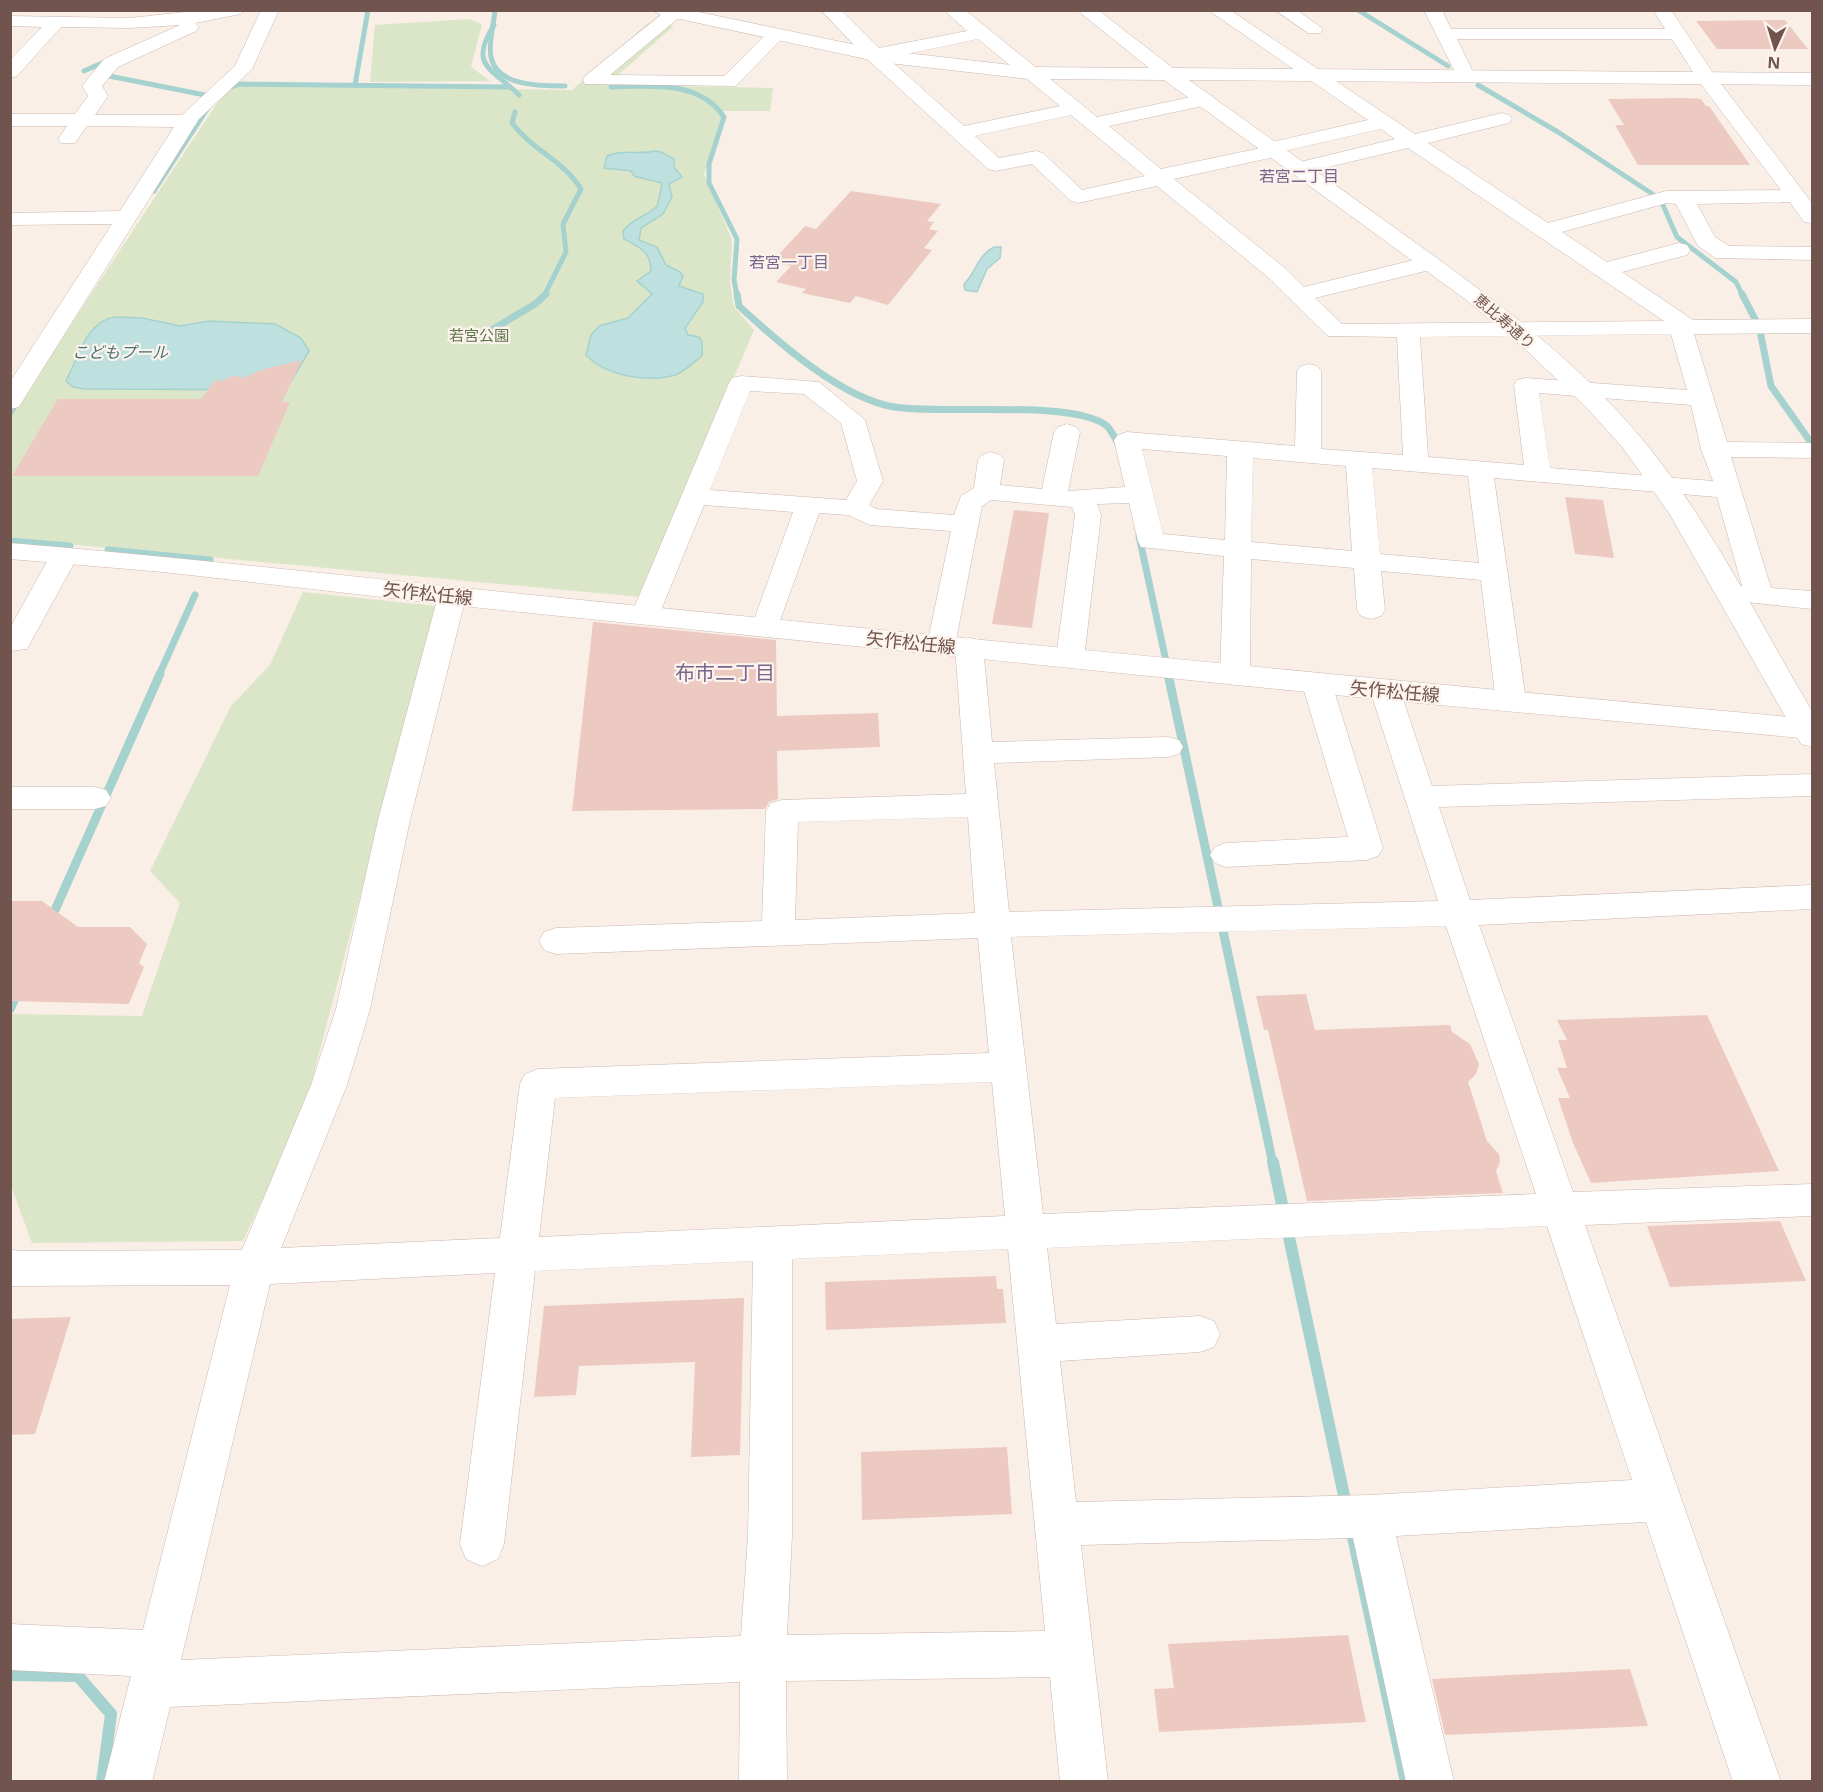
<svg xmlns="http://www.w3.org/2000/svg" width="1823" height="1792" font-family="'Noto Sans','Noto Sans JP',sans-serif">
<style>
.green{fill:#dae6c7}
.water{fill:#bee1df;stroke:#a5d2cf;stroke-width:1.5}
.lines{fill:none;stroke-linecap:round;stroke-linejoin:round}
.stream-far3{stroke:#a5d2cf;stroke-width:5}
.stream-far2{stroke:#a5d2cf;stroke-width:7}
.stream-far1{stroke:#a5d2cf;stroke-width:9}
.stream{stroke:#a5d2cf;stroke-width:12}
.building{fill:#eccac2}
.minor-casing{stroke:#cab6ae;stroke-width:1}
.tertiary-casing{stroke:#cab6ae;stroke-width:1}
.secondary-casing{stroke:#cfb7af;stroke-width:1}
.minor{fill:#fff;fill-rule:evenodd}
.tertiary{fill:#fff;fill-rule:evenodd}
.secondary{fill:#fff;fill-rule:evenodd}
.labels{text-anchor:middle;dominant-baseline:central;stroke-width:4.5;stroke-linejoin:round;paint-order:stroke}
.far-street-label{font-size:15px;fill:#71544e;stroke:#fdf3ed}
.far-park-label{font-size:15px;fill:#5e7548;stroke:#fdf3ed}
.far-neighbourhood-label{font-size:16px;fill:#78668c;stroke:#fdf3ed}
.far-water-label{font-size:16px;font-style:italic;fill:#447472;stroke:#fdf3ed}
.street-label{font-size:18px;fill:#71544e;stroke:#fdf3ed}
.neighbourhood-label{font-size:20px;fill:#78668c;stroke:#fdf3ed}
</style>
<rect width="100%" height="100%" fill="#faefe7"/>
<g class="green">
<path d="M 469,19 L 482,24 L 471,67 L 490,81 L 370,82 L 375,25 Z"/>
<path d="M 648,23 L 674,26 L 611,81 L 620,85 L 773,88 L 770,111 L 719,111 L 722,117 L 704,174 L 732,240 L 730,283 L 734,307 L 754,330 L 641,597 L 11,539 L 10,417 L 229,85 L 572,90 Z"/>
<path d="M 303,592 L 436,606 L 304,1111 L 243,1241 L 32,1243 L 11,1186 L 11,1014 L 142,1016 L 180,903 L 150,871 L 231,706 L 270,665 Z"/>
</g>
<g class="water">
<path d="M 654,151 L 661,152 L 674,159 L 674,167 L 682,177 L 669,184 L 672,197 L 663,214 L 641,228 L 639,240 L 657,247 L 666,265 L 680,272 L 683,276 L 679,286 L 703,294 L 703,302 L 685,328 L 688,335 L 699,337 L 702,342 L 702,356 C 694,362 684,372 675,375 C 647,383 606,376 586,355 L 591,335 L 599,326 L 628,318 L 652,294 L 637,281 L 651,271 C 651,252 640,247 624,239 L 623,231 C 632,218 653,213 657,206 C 659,201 661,189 662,183 L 634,176 L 631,171 L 604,168 L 607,156 C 620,149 639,155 654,151 Z"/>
<path d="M 994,247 L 1001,247 L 1000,258 L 987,269 L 977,292 L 965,290 L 964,284 C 977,272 976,257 994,247 Z"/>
<path d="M 114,317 L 142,318 L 180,326 L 209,321 L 275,324 L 301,338 L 309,351 L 286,390 L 84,389 L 73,387 L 66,381 C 78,358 86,322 114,317 Z"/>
</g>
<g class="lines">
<g class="stream-far3">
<path d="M 495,10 C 494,25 488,42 491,57 C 497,87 542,86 565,86"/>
<path d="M 1358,10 L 1448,66"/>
<path d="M 494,25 C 468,66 492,68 519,95"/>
<path d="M 84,71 L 111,59"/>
<path d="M 109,76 L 215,97 L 154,191"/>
<path d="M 355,85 L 368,10"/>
<path d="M 1478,85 L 1558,132 L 1657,197"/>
<path d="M 611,87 C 651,86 699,80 724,117 L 709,164 L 709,183 L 737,239 L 734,280 L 737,296"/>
<path d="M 223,90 L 240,84 L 509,87"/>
<path d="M 515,112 L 512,123 C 531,149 564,161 581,189 L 563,224 L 566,252 L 544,296"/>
<path d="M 1662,203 L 1677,237 L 1736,282 L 1743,296"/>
</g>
<g class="stream-far2">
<path d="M 737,294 L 739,306 C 778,342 841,398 894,407 C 942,415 1073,399 1107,426 C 1112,431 1117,442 1121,449"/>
<path d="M 1742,294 L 1756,321"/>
<path d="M 1760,331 L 1771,386 L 1812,444"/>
<path d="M 475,340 L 535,304 L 546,294"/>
<path d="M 10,412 L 19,399"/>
<path d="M 1139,536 L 1169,675"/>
<path d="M 10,541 L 70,546"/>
<path d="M 108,550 L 210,560"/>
<path d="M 159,675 L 195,595"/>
</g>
<g class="stream-far1">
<path d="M 1168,674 L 1273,1164"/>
<path d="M 51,919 L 160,674"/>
<path d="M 10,1009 L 18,992"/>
</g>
<g class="stream">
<path d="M 1273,1162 L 1346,1505"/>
<path d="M 1351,1528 L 1406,1782"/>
<path d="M 10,1675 L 78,1676 L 111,1714 L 102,1782"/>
</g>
</g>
<g class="building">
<path d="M 1785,20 L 1808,49 L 1717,49 L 1696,21 Z"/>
<path d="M 1686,98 L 1701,99 L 1706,106 L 1709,106 L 1750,165 L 1638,165 L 1615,125 L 1624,125 L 1608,99 Z"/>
<path d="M 851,191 L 941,204 L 927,221 L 934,222 L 929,229 L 938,231 L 924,248 L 932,250 L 888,305 L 856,296 L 850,303 L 802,293 L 806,289 L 776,282 L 791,266 L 772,262 L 805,226 L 816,229 Z"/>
<path d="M 302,360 L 282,402 L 290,402 L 258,476 L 12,476 L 58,399 L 201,399 L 215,380 L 222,381 L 234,375 L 242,378 L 264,369 Z"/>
<path d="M 1565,497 L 1603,500 L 1614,558 L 1575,554 Z"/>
<path d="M 1014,510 L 1049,513 L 1032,628 L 992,624 Z"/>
<path d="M 593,622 L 776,640 L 777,716 L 878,713 L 880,747 L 777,751 L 778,799 L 769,802 L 765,809 L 572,811 Z"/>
<path d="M 10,901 L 42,901 L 78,927 L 130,927 L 147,944 L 139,963 L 144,967 L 129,1004 L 10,1001 Z"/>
<path d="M 1306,994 L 1315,1030 L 1450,1025 L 1452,1032 L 1470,1044 L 1479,1064 L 1476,1074 L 1468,1082 L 1487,1141 L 1499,1154 L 1500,1162 L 1496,1171 L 1503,1193 L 1307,1201 L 1268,1030 L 1264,1030 L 1256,996 Z"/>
<path d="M 1707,1015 L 1779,1171 L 1591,1183 L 1573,1143 L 1558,1098 L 1570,1098 L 1557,1068 L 1567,1068 L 1558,1040 L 1567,1040 L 1557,1020 Z"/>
<path d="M 1780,1221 L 1806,1281 L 1670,1287 L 1647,1226 Z"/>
<path d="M 996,1276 L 997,1289 L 1003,1289 L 1006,1323 L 826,1330 L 825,1282 Z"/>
<path d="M 744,1298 L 740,1455 L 691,1457 L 695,1362 L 579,1366 L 576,1395 L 534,1397 L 544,1306 Z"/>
<path d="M 71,1317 L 35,1434 L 10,1435 L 10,1319 Z"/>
<path d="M 1007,1447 L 1012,1514 L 862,1520 L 861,1452 Z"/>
<path d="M 1348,1635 L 1366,1722 L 1159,1732 L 1154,1689 L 1174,1688 L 1168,1644 Z"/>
<path d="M 1630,1669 L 1648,1726 L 1445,1735 L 1432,1679 Z"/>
</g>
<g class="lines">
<g class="minor-casing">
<g id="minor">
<path d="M 203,10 L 244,10 L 241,14 L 195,23 L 199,27 L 196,31 L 118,67 L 102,86 L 108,96 L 95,115 L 182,115 L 235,66 L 261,10 L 279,10 L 252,69 L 199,119 L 22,402 L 19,407 L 10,409 L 10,382 L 112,224 L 10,225 L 10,213 L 120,211 L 174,127 L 87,126 L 75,143 L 61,143 L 58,139 L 67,126 L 10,126 L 10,114 L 75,114 L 88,96 L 82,86 L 104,59 L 180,25 L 130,28 L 61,27 L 17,76 L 10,78 L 10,60 L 42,27 L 10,26 L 10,16 L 130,18 Z"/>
<path d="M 667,10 L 688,10 L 610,75 L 724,76 L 771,30 L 777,29 L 786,34 L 736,86 L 585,84 L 583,80 L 585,76 Z"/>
<path d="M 821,10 L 841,10 L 879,48 L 967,31 L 944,10 L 965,10 L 1097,117 L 1205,94 L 1212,96 L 1215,100 L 1212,104 L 1109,126 L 1161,169 L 1261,148 L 1264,144 L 1368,120 L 1208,10 L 1230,10 L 1415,134 L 1502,113 L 1509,115 L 1512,119 L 1509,123 L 1428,143 L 1548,223 L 1666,191 L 1781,190 L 1700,83 L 1672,39 L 1457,39 L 1475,76 L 1466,82 L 1457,76 L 1424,10 L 1442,10 L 1451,29 L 1665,29 L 1653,10 L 1671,10 L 1715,76 L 1812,203 L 1812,223 L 1804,222 L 1790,202 L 1697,204 L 1715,237 L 1729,246 L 1812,247 L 1812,260 L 1716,258 L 1698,246 L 1676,204 L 1667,203 L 1562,232 L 1607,262 L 1679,243 L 1687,245 L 1690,250 L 1687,255 L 1622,272 L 1693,320 L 1812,319 L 1812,333 L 1694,334 L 1727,442 L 1812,443 L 1812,458 L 1731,457 L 1771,588 L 1812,591 L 1812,609 L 1727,600 L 1723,594 L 1727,588 L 1742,586 L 1717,497 L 1494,478 L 1526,701 L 1521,708 L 1511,711 L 1501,708 L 1496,701 L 1481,580 L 1381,571 L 1385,610 L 1381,616 L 1371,619 L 1361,616 L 1357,610 L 1354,568 L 1251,559 L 1250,675 L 1245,682 L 1235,685 L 1225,682 L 1220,675 L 1224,556 L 1141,547 L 1138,541 L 1129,503 L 1097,504 L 1101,515 L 1084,658 L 1080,665 L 1070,667 L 1060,665 L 1056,658 L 1075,515 L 1072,507 L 991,500 L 982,506 L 955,645 L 951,652 L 941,654 L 931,652 L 927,645 L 951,531 L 870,525 L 848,515 L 819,513 L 775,634 L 765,637 L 755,634 L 751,628 L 793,512 L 704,505 L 659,615 L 655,621 L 645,624 L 635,621 L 631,615 L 729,383 L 732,378 L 741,376 L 819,382 L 865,420 L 883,481 L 869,505 L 876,509 L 954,515 L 961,496 L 974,488 L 978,460 L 982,455 L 991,452 L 1000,455 L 1004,460 L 1000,485 L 1042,489 L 1054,432 L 1058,427 L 1067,424 L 1076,427 L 1080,432 L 1068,491 L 1125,487 L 1114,440 L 1118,435 L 1127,432 L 1295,446 L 1297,371 L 1301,366 L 1309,364 L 1317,366 L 1321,371 L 1321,449 L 1403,455 L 1397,337 L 1328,336 L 1269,278 L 1157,186 L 1078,203 L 1071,201 L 1032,164 L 995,171 L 988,169 L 867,59 ZM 978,39 L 1060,106 L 964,126 L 888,58 ZM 1071,115 L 1145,176 L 1082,190 L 1043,153 L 1036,151 L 999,158 L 975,136 ZM 1381,129 L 1395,139 L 1292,164 L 1289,168 L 1292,172 L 1299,174 L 1408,148 L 1664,321 L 1342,324 L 1315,298 L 1438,268 L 1441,263 L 1438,258 L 1430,256 L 1304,287 L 1285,268 L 1174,179 L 1274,157 L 1281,155 L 1284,151 ZM 1671,334 L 1687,390 L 1526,378 L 1517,380 L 1514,385 L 1524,465 L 1428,457 L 1420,337 ZM 750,391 L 804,394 L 841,423 L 857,481 L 846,500 L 710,490 ZM 1539,393 L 1691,405 L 1701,449 L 1713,481 L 1550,468 ZM 1142,449 L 1227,456 L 1225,540 L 1163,534 ZM 1253,458 L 1346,466 L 1352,551 L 1251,542 ZM 1372,468 L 1468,476 L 1479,563 L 1380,554 Z"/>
<path d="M 1275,10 L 1297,10 L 1323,29 L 1320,33 L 1308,33 Z"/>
<path d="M 64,548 L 74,550 L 78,556 L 27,649 L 10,651 L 10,628 L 50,556 L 54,550 Z"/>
<path d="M 452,587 L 462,590 L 466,596 L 410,820 L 370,1009 L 347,1085 L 281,1248 L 500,1238 L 520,1084 L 525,1074 L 538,1069 L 989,1053 L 978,938 L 556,954 L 544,950 L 539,941 L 544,932 L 556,928 L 762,921 L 766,811 L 771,803 L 782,800 L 966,794 L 955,647 L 959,640 L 969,638 L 979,640 L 983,647 L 992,742 L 1168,737 L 1179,740 L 1183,747 L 1179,754 L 1168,757 L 994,763 L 1009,912 L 1438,901 L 1370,690 L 1375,683 L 1385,680 L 1395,683 L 1400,690 L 1432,786 L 1812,774 L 1812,796 L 1439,807 L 1470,900 L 1812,885 L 1812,909 L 1479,925 L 1573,1192 L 1812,1184 L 1812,1216 L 1585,1225 L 1781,1782 L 1733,1782 L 1646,1522 L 1396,1536 L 1454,1782 L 1406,1782 L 1353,1538 L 1081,1545 L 1108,1782 L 1060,1782 L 1050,1677 L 786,1681 L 787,1782 L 739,1782 L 740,1682 L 170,1707 L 152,1782 L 104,1782 L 131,1676 L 10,1670 L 10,1624 L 143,1630 L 230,1285 L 11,1286 L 10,1249 L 18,1251 L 242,1250 L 311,1085 L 336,1009 L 378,820 L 438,596 L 442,590 ZM 968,817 L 975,913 L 795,920 L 798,822 ZM 1446,926 L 1536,1194 L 1043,1214 L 1011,937 ZM 992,1082 L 1005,1216 L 539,1237 L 555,1098 ZM 1547,1226 L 1632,1480 L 1370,1495 L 1076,1502 L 1060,1361 L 1200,1352 L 1214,1347 L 1220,1334 L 1214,1321 L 1200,1316 L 1056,1324 L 1047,1248 ZM 1008,1249 L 1045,1631 L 787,1635 L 792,1536 L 792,1259 ZM 753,1261 L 748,1536 L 741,1636 L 181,1660 L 270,1284 L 495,1273 L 460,1544 L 466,1559 L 482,1566 L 498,1559 L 504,1544 L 535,1271 Z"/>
<path d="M 1317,674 L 1327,677 L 1332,684 L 1383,848 L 1378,856 L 1367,860 L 1226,867 L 1215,863 L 1210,855 L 1215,847 L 1226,843 L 1348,837 L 1302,684 L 1307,677 Z"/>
<path d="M 10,787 L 95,787 L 106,790 L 111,798 L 106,806 L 95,809 L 10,809 Z"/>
</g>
</g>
<g class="tertiary-casing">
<path id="tertiary" d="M 652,10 L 689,10 L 880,50 L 1029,67 L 1149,68 L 1077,10 L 1098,10 L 1173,68 L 1812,73 L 1812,85 L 1189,80 C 1257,129 1326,178 1395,228 C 1483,291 1572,355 1642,439 C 1710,521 1758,620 1812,711 L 1812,747 L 1801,744 L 1669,513 L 1623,448 L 1587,408 L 1527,351 L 1465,299 L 1164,80 L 1029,79 L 880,62 L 661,15 Z"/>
</g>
<g class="secondary-casing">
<path id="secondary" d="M 10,543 C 201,559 391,581 581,600 C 991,641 1401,682 1812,719 L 1812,739 L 1385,700 L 452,605 L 163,572 L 10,559 Z"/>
</g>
<use href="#minor" class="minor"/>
<use href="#tertiary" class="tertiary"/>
<use href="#secondary" class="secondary"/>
</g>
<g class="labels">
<g class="far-street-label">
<text transform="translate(1505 321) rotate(41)">恵比寿通り</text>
</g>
<g class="far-park-label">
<text x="479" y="335">若宮公園</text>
</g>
<g class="far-neighbourhood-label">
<text x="1299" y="176">若宮二丁目</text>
<text x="789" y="262">若宮一丁目</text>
</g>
<g class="far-water-label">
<text x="120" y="352">こどもプール</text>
</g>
<g class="street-label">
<text transform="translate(428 593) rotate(6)">矢作松任線</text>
<text transform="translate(911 642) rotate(6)">矢作松任線</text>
<text transform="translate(1395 691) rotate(5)">矢作松任線</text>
</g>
<g class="neighbourhood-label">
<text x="725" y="672">布市二丁目</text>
</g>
</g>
<rect width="1823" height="1792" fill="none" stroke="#71544e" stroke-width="24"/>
<g transform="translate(1775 48) rotate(184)" stroke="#fdf3ed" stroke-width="4.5" paint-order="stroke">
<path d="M0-4.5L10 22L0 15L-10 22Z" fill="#71544e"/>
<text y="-9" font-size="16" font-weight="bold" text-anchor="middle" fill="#71544e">N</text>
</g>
</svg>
